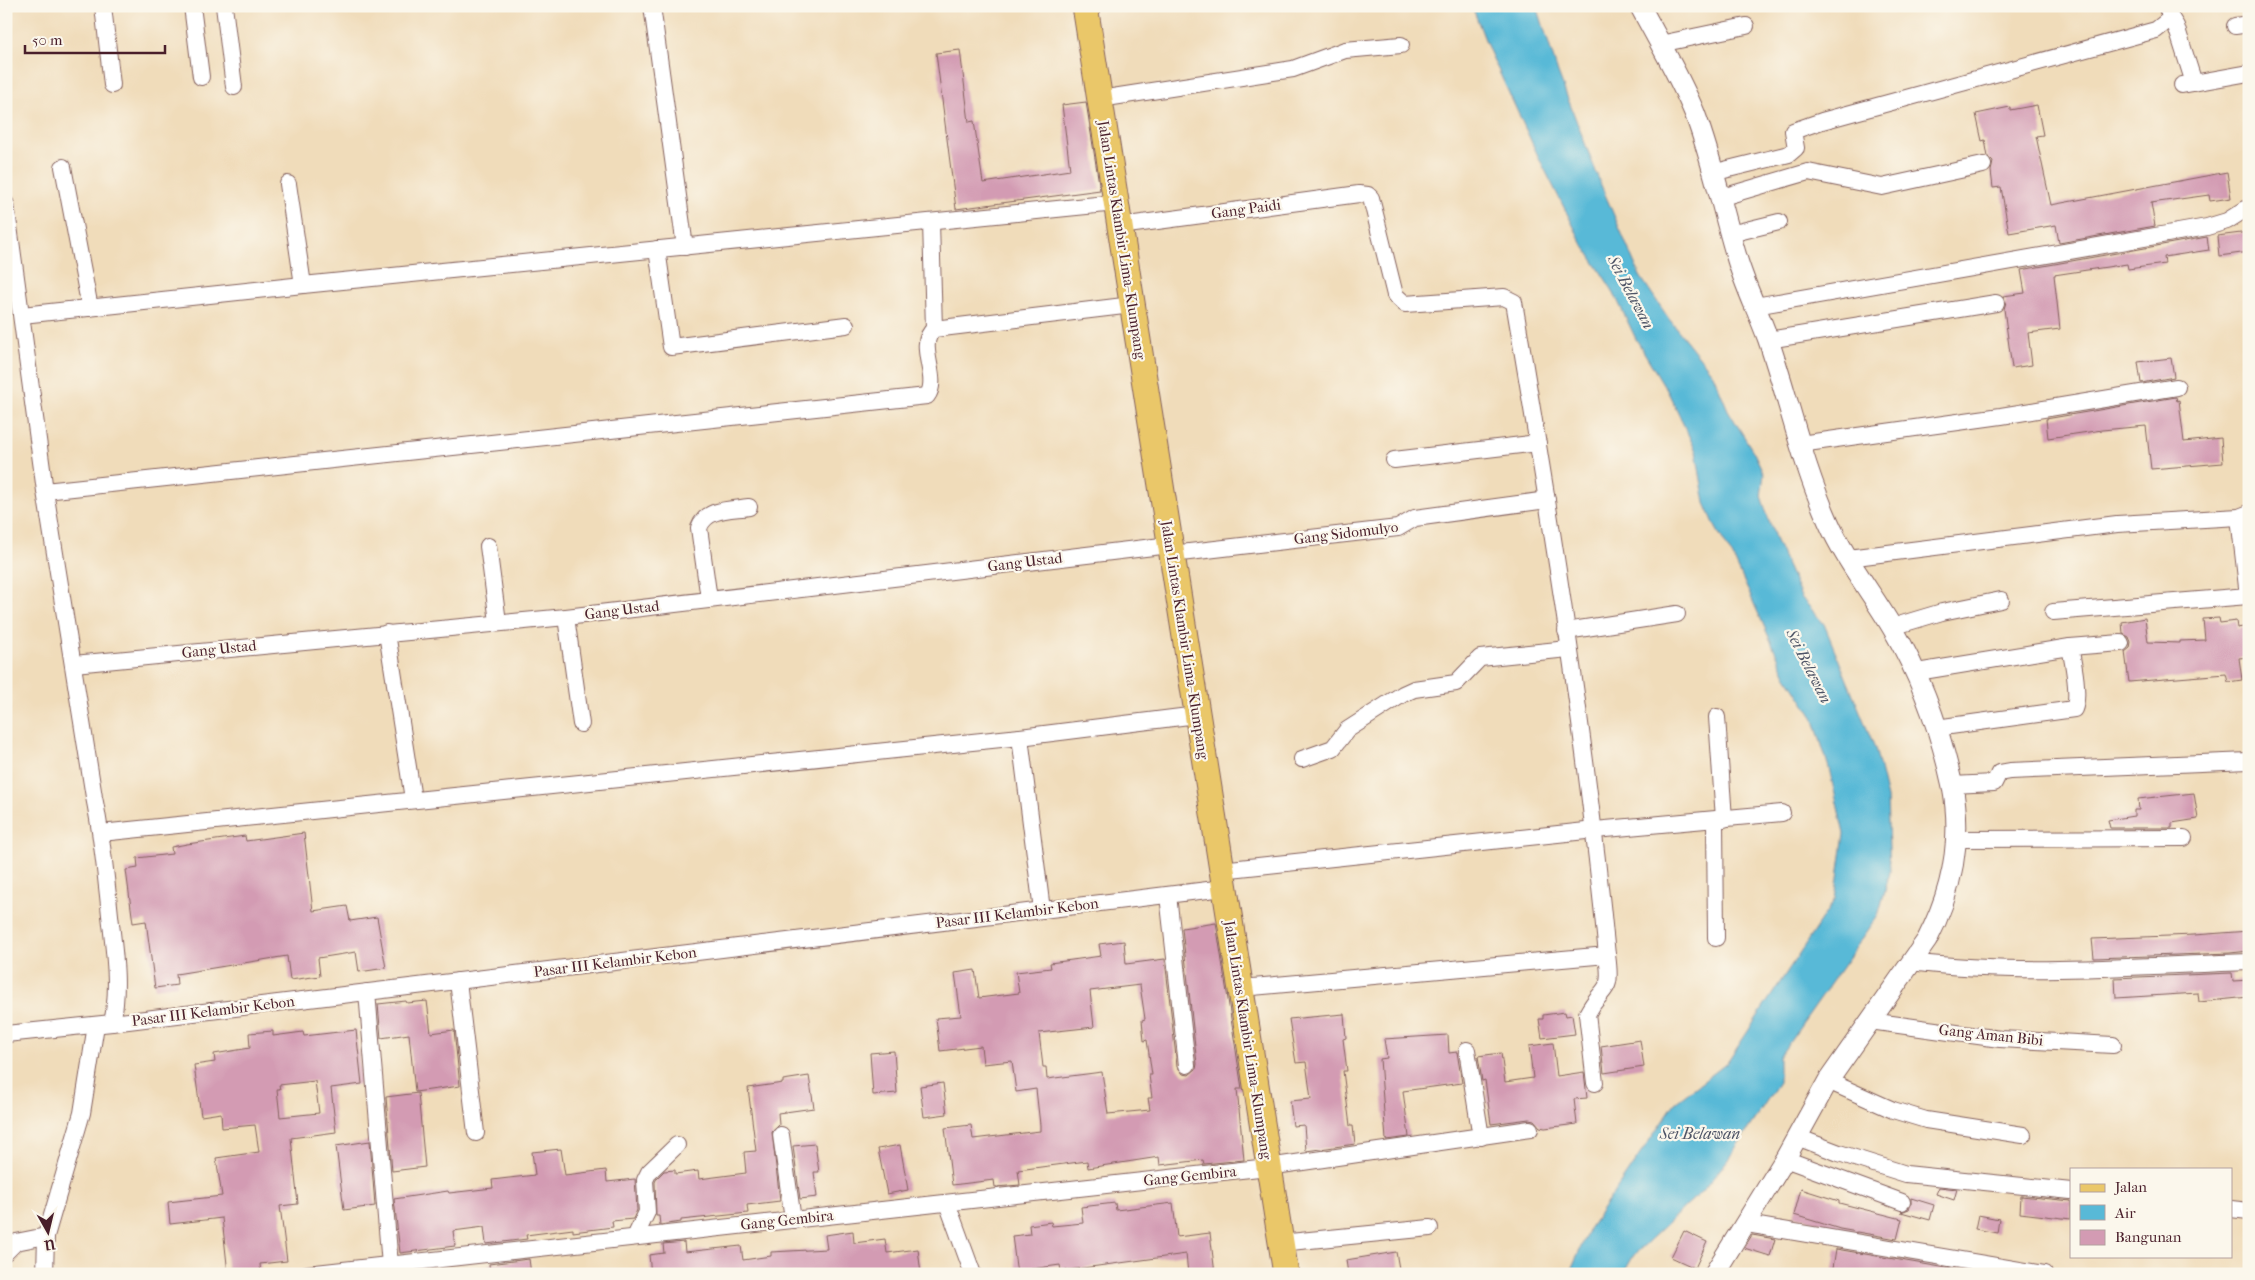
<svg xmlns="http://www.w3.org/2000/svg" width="2255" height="1280" font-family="'IM FELL French Canon',serif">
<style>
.water{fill:#58b9d7;stroke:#516c81}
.building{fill:#d39bb3;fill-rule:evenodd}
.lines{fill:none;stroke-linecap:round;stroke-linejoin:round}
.minor-casing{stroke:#84615d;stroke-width:18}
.tertiary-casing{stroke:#84615d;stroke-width:22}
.primary-casing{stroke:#84615d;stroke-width:27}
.minor{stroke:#fff;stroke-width:16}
.tertiary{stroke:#fff;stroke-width:20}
.primary{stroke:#eac769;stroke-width:25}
.labels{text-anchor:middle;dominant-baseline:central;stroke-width:4.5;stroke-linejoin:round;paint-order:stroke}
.street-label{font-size:15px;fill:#4a1f2b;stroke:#fbf7ec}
.water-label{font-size:16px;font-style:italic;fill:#4f5567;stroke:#fbf7ec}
</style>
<rect width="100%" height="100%" fill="#fbf7ec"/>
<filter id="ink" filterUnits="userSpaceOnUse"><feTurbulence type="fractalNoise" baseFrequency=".02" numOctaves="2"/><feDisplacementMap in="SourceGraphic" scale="10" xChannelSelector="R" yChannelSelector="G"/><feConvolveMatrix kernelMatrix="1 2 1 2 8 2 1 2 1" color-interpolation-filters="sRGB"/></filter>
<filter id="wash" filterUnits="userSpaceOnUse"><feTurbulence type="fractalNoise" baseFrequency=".0096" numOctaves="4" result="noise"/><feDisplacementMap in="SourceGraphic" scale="20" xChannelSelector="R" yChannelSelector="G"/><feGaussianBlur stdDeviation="1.12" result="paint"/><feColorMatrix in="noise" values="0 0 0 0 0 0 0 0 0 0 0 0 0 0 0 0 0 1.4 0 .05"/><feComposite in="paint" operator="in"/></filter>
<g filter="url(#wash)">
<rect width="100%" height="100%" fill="#f0dcba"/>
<path class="water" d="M 1472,6 L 1537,6 L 1558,73 L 1601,185 L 1640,276 L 1669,319 L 1713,374 L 1728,410 L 1754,453 L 1764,474 L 1761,496 L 1776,541 L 1801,597 L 1824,624 L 1875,748 L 1887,798 L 1890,872 L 1878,916 L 1779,1057 L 1779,1082 L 1727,1161 L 1704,1189 L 1634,1255 L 1623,1274 L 1569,1274 L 1589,1229 L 1675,1103 L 1727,1063 L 1835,899 L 1844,834 L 1829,768 L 1813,717 L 1786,675 L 1733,557 L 1716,528 L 1705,503 L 1696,451 L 1668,392 L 1636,339 L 1613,291 L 1582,243 L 1539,158 L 1489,50 Z"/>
<g id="blocks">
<g class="building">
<path d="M 960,50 L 969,122 L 974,121 L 983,183 L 1070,170 L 1062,105 L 1086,102 L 1100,190 L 956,209 L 936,53 Z"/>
<path d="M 2037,105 L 2043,135 L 2036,136 L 2051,205 L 2227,172 L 2231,198 L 2210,201 L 2209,195 L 2151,203 L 2155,226 L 2059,243 L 2056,225 L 2009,233 L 2001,187 L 1993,188 L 1991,171 L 1993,162 L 1988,157 L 1985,140 L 1982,141 L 1976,114 L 2010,107 L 2010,110 Z"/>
<path d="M 2249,232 L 2249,252 L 2219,256 L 2217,236 Z"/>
<path d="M 2207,237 L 2209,250 L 2164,257 L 2165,264 L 2128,269 L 2127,264 L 2054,275 L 2060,329 L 2028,333 L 2032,365 L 2012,368 L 2004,309 L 2006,302 L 2003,296 L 2025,293 L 2021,270 Z"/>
<path d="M 2171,358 L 2174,377 L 2141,383 L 2138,362 Z"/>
<path d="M 2176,397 L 2177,401 L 2179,400 L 2184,442 L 2221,438 L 2223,463 L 2151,469 L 2146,426 L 2102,430 L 2048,438 L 2046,419 Z"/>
<path d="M 2145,618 L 2148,642 L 2180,643 L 2180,641 L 2205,640 L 2203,619 L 2219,618 L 2220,623 L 2236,621 L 2237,628 L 2249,626 L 2249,657 L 2239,658 L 2242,680 L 2228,682 L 2226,674 L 2129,682 L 2125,652 L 2130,648 L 2131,642 L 2129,637 L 2123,634 L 2122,622 Z"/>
<path d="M 2194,793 L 2198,819 L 2172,823 L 2172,828 L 2110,828 L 2108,820 L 2134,816 L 2134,810 L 2139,810 L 2138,799 Z"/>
<path d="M 304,833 L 313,911 L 347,906 L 350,921 L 377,917 L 386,968 L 359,972 L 356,952 L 318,958 L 320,976 L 290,980 L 287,956 L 176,974 L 177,985 L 155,988 L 146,921 L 133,923 L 126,870 L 138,868 L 137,858 L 172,854 L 171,847 L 187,844 L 245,836 L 246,841 Z"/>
<path d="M 1216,923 L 1242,1089 L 1237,1089 L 1244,1160 L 1204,1164 L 1203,1160 L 1160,1165 L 1159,1157 L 1088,1168 L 1087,1161 L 1018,1170 L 1020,1185 L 995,1187 L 994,1180 L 952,1185 L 945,1128 L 971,1125 L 973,1139 L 1040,1131 L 1040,1125 L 1036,1089 L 1016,1092 L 1012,1061 L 983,1064 L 981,1046 L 940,1051 L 936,1018 L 961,1016 L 955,973 L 975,970 L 979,998 L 1019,993 L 1016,972 L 1051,968 L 1050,963 L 1101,956 L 1099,944 L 1124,941 L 1126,964 L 1165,959 L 1177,1066 L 1183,1074 L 1189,1075 L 1196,1069 L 1197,1064 L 1182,928 ZM 1140,985 L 1145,1019 L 1142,1020 L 1144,1041 L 1147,1040 L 1152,1075 L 1149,1075 L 1152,1098 L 1148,1098 L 1150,1110 L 1108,1114 L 1102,1072 L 1047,1079 L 1046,1067 L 1043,1067 L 1039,1033 L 1094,1027 L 1090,991 Z"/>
<path d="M 2249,931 L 2249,951 L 2230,953 L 2094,958 L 2092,939 L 2194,935 Z"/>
<path d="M 2232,973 L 2233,981 L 2249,980 L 2249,997 L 2199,1002 L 2198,993 L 2116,998 L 2115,978 Z"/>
<path d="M 406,1001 L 407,1003 L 427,1001 L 431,1033 L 454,1030 L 460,1086 L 415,1092 L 409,1034 L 381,1038 L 378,1004 Z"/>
<path d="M 1565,1012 L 1566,1016 L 1572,1015 L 1575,1034 L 1542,1038 L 1539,1019 L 1543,1019 L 1543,1015 Z"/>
<path d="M 1344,1014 L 1346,1038 L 1343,1039 L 1347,1071 L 1343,1071 L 1350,1126 L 1353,1126 L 1355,1144 L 1306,1151 L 1304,1125 L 1293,1126 L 1290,1101 L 1311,1099 L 1306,1062 L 1296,1063 L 1289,1019 Z"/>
<path d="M 356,1030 L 362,1084 L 331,1088 L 336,1132 L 291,1138 L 298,1204 L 280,1206 L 287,1261 L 260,1264 L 261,1274 L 228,1274 L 222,1218 L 170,1224 L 168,1202 L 222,1196 L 216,1158 L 259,1152 L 255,1125 L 222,1128 L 221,1113 L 201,1116 L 194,1065 L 215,1062 L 214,1054 L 250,1048 L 249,1033 L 273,1031 L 273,1036 L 303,1032 L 304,1036 ZM 315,1081 L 319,1113 L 280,1117 L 277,1089 L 280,1089 L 279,1085 Z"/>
<path d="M 1448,1035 L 1449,1053 L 1457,1052 L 1462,1083 L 1403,1091 L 1409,1137 L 1386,1140 L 1380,1059 L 1387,1058 L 1384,1039 Z"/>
<path d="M 1640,1040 L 1644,1067 L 1604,1073 L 1601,1046 Z"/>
<path d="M 1553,1043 L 1557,1076 L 1584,1072 L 1587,1098 L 1574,1099 L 1577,1124 L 1545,1128 L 1540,1127 L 1534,1120 L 1529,1119 L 1491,1124 L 1485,1080 L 1482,1081 L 1478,1056 L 1501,1053 L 1505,1082 L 1533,1078 L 1529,1046 Z"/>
<path d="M 894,1051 L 897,1093 L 873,1095 L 870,1053 Z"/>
<path d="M 809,1076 L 814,1108 L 778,1113 L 779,1125 L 772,1132 L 780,1201 L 747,1205 L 748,1213 L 681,1220 L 681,1222 L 660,1225 L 659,1216 L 656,1216 L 655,1182 L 657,1178 L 664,1171 L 675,1170 L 675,1174 L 698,1171 L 699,1179 L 746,1173 L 744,1152 L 756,1151 L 748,1088 L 783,1083 L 783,1080 Z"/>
<path d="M 943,1083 L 947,1114 L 924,1117 L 920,1086 Z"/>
<path d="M 418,1093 L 425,1167 L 392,1171 L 386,1097 Z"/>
<path d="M 370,1141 L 375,1206 L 344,1210 L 336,1146 Z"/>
<path d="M 815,1144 L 819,1172 L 814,1172 L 817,1197 L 800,1199 L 793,1146 Z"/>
<path d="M 900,1145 L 908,1190 L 887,1194 L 878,1149 Z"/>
<path d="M 561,1149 L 565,1175 L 606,1170 L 607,1182 L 635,1179 L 637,1210 L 633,1219 L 612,1221 L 613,1227 L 573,1232 L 573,1229 L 526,1235 L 527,1239 L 486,1244 L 484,1227 L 453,1231 L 455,1246 L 400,1253 L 394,1199 L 448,1191 L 449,1193 L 493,1188 L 492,1180 L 535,1175 L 532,1152 Z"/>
<path d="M 1939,1187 L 1957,1189 L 1954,1200 L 1936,1194 Z"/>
<path d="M 1801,1189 L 1839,1201 L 1839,1203 L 1902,1219 L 1897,1239 L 1840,1229 L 1794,1215 Z"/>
<path d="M 2021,1196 L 2071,1201 L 2071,1219 L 2020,1213 Z"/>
<path d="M 1911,1198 L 1934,1205 L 1930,1220 L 1901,1212 L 1909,1209 L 1911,1205 Z"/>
<path d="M 1115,1203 L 1116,1210 L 1173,1203 L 1177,1237 L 1210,1233 L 1215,1274 L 1188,1274 L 1186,1254 L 1061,1271 L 1060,1265 L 1031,1269 L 1031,1274 L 1017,1274 L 1012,1236 L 1030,1234 L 1029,1225 L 1051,1222 L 1052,1226 L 1083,1223 L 1081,1207 Z"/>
<path d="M 1978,1215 L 1999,1219 L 1997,1233 L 1975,1229 Z"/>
<path d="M 853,1231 L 854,1243 L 885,1239 L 887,1253 L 918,1249 L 921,1274 L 651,1274 L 649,1255 L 664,1253 L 663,1244 L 684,1242 L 685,1252 L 741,1246 L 743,1260 L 771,1256 L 771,1252 L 827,1249 L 825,1235 Z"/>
<path d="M 1684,1231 L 1707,1242 L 1695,1268 L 1671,1257 Z"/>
<path d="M 1752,1235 L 1775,1239 L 1770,1256 L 1744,1248 Z"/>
<path d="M 1836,1249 L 1958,1270 L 1958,1274 L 1832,1274 Z"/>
<path d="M 1396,1252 L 1400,1274 L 1348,1274 L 1346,1260 Z"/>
<path d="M 529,1259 L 531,1274 L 490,1274 L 489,1264 Z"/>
</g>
</g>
</g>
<g filter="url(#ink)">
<use href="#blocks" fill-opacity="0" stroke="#84615d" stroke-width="1"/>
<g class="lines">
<g class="minor-casing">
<g id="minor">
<path d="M 103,6 L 112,85"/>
<path d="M 192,6 L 201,77"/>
<path d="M 224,6 L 234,87"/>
<path d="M 652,6 L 685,247"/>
<path d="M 2171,18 L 2176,26 L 2194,83"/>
<path d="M 2235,26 L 2249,24"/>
<path d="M 1660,44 L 1746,26"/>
<path d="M 2182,85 L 2249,73"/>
<path d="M 1100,99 L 1293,69 L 1345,50 L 1401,45"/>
<path d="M 63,167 L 90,308"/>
<path d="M 1712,173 L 1789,154 L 1796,148 L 1793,131 L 1822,121 L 2156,30 L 2171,18 L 2166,6"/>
<path d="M 288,184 L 303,285"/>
<path d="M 1719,198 L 1808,172 L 1882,187 L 1983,165"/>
<path d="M 6,204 L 45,491 L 94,797 C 102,836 106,875 110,915 C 114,951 120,987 112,1023"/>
<path d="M 931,222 L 934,329"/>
<path d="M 1120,226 L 1359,194 L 1368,195 L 1371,198 L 1395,295 L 1405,304 L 1504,297 L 1514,302 C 1551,518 1586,736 1607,955 L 1241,988"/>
<path d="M 1730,234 L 1779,222"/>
<path d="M 657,249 L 671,347 L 846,325"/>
<path d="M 1755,306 L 2207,227 L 2227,221 L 2249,207"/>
<path d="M 22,315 L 303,285 L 1116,203"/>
<path d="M 1768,340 L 1996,303"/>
<path d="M 1800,444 L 2001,416 L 2177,387"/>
<path d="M 1394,460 L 1538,443"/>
<path d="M 45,491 L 927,396 C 941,378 915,345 934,329 L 1132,305"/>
<path d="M 488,546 L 498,622"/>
<path d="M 1172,554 L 1398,528 L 1415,518 L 1547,500"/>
<path d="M 1848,558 L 2117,524 L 2239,517 L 2249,513"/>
<path d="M 709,599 L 699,528 C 706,508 730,510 749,507"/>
<path d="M 2053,612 L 2248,596 L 2239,517"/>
<path d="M 566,617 L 581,724"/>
<path d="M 1892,627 L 1942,612 L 2001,600"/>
<path d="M 1566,631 L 1677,614"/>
<path d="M 387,633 L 413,799"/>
<path d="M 74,664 L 566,617 L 1170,545"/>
<path d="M 1917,672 L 2070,647 L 2121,643"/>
<path d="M 1717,717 L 1724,819"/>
<path d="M 1936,728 L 2074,709 C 2080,695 2073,662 2070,647"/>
<path d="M 1020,737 L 1042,910"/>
<path d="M 1302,759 L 1333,748 L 1347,730 L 1403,694 L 1414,689 L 1456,683 L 1480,658 L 1568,649"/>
<path d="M 1952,785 L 1994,783 L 1999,773 L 2010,771 L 2249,761"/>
<path d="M 1715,820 L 1716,938"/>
<path d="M 101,833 L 1020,737 L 1197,715"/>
<path d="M 1956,839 L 2184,838"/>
<path d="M 1221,870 L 1595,830 L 1782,813"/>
<path d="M 1168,895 L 1187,1065"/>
<path d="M 1911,962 C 2023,976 2137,966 2249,962"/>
<path d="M 458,981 L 476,1133"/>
<path d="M 367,992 L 390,1265"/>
<path d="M 1870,1021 L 2000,1039 L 2113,1045"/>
<path d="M 6,1034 L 112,1023 L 1224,888"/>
<path d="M 1467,1050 L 1481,1137"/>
<path d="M 1828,1081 L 1893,1110 L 1926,1120 L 2023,1135"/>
<path d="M 1595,1083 L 1587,1014 C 1603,983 1613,997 1607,955"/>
<path d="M 781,1135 L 793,1220"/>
<path d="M 1797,1137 L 1839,1153 L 1906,1174 L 2071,1191"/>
<path d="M 1785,1159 L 1902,1202"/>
<path d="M 947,1203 L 973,1274"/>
<path d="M 2231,1209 L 2249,1211"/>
<path d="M 1747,1224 L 2044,1274"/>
<path d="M 635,1237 L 647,1212 L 645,1180 L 649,1172 L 677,1145"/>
<path d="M 1280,1243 L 1430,1228"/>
<path d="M 6,1252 L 16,1242 L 46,1236"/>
<path d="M 45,1274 L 46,1236 L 82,1113 L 96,1025"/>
<path d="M 307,1274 L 1268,1167 L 1530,1129"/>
</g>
</g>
<g class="tertiary-casing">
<path id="tertiary" d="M 1640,6 C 1659,42 1680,77 1695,114 C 1712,159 1722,208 1736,255 C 1744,284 1758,311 1768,339 C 1789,400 1802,463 1828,521 C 1845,560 1872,593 1893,629 C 1921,677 1940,730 1952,784 C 1963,838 1952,892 1927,940 L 1828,1081 L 1785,1159 L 1714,1274"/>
</g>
<g class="primary-casing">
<path id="primary" d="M 1085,6 L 1286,1274"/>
</g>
<use href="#minor" class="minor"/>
<use href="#tertiary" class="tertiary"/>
<use href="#primary" class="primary"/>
</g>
</g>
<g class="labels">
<g class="street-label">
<text transform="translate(1246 209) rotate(-8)">Gang Paidi</text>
<text transform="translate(1122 240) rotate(81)">Jalan Lintas Klambir Lima–Klumpang</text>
<text transform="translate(1346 533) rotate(-7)">Gang Sidomulyo</text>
<text transform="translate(1025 562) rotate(-7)">Gang Ustad</text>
<text transform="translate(622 610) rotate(-7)">Gang Ustad</text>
<text transform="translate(1185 640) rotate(81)">Jalan Lintas Klambir Lima–Klumpang</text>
<text transform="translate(219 649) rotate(-6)">Gang Ustad</text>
<text transform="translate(1017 913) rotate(-7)">Pasar III Kelambir Kebon</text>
<text transform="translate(615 962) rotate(-7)">Pasar III Kelambir Kebon</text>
<text transform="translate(213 1011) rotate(-7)">Pasar III Kelambir Kebon</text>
<text transform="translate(1991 1035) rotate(6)">Gang Aman Bibi</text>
<text transform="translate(1248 1040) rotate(81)">Jalan Lintas Klambir Lima–Klumpang</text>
<text transform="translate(1190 1176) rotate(-6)">Gang Gembira</text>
<text transform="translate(787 1220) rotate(-6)">Gang Gembira</text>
</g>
<g class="water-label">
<text transform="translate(1631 292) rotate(62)">Sei Belawan</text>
<text transform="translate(1809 666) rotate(63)">Sei Belawan</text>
<text x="1700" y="1133">Sei Belawan</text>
</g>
</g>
<rect width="2255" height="1280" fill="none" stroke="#fbf7ec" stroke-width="25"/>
<rect x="2070" y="1168" width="162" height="90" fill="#fbf7ec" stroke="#b4a19f"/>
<rect x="2080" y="1184" width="25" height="8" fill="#eac769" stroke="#b4a19f"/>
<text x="2115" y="1192" font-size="15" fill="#4a1f2b">Jalan</text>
<rect x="2080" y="1205" width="25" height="15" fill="#58b9d7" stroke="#b4a19f"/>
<text x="2115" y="1218" font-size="15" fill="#4a1f2b">Air</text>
<rect x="2080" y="1230" width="25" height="15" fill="#d39bb3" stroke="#b4a19f"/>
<text x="2115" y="1242" font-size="15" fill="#4a1f2b">Bangunan</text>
<g transform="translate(48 1232) rotate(172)" stroke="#fbf7ec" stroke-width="4" paint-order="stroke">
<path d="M0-4L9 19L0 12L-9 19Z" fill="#4a1f2b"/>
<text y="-8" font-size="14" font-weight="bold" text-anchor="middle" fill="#4a1f2b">U</text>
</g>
<path d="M25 45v8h140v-8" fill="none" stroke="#4a1f2b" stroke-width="2.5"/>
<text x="32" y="45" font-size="15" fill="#4a1f2b" stroke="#fbf7ec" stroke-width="4" paint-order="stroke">50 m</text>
</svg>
